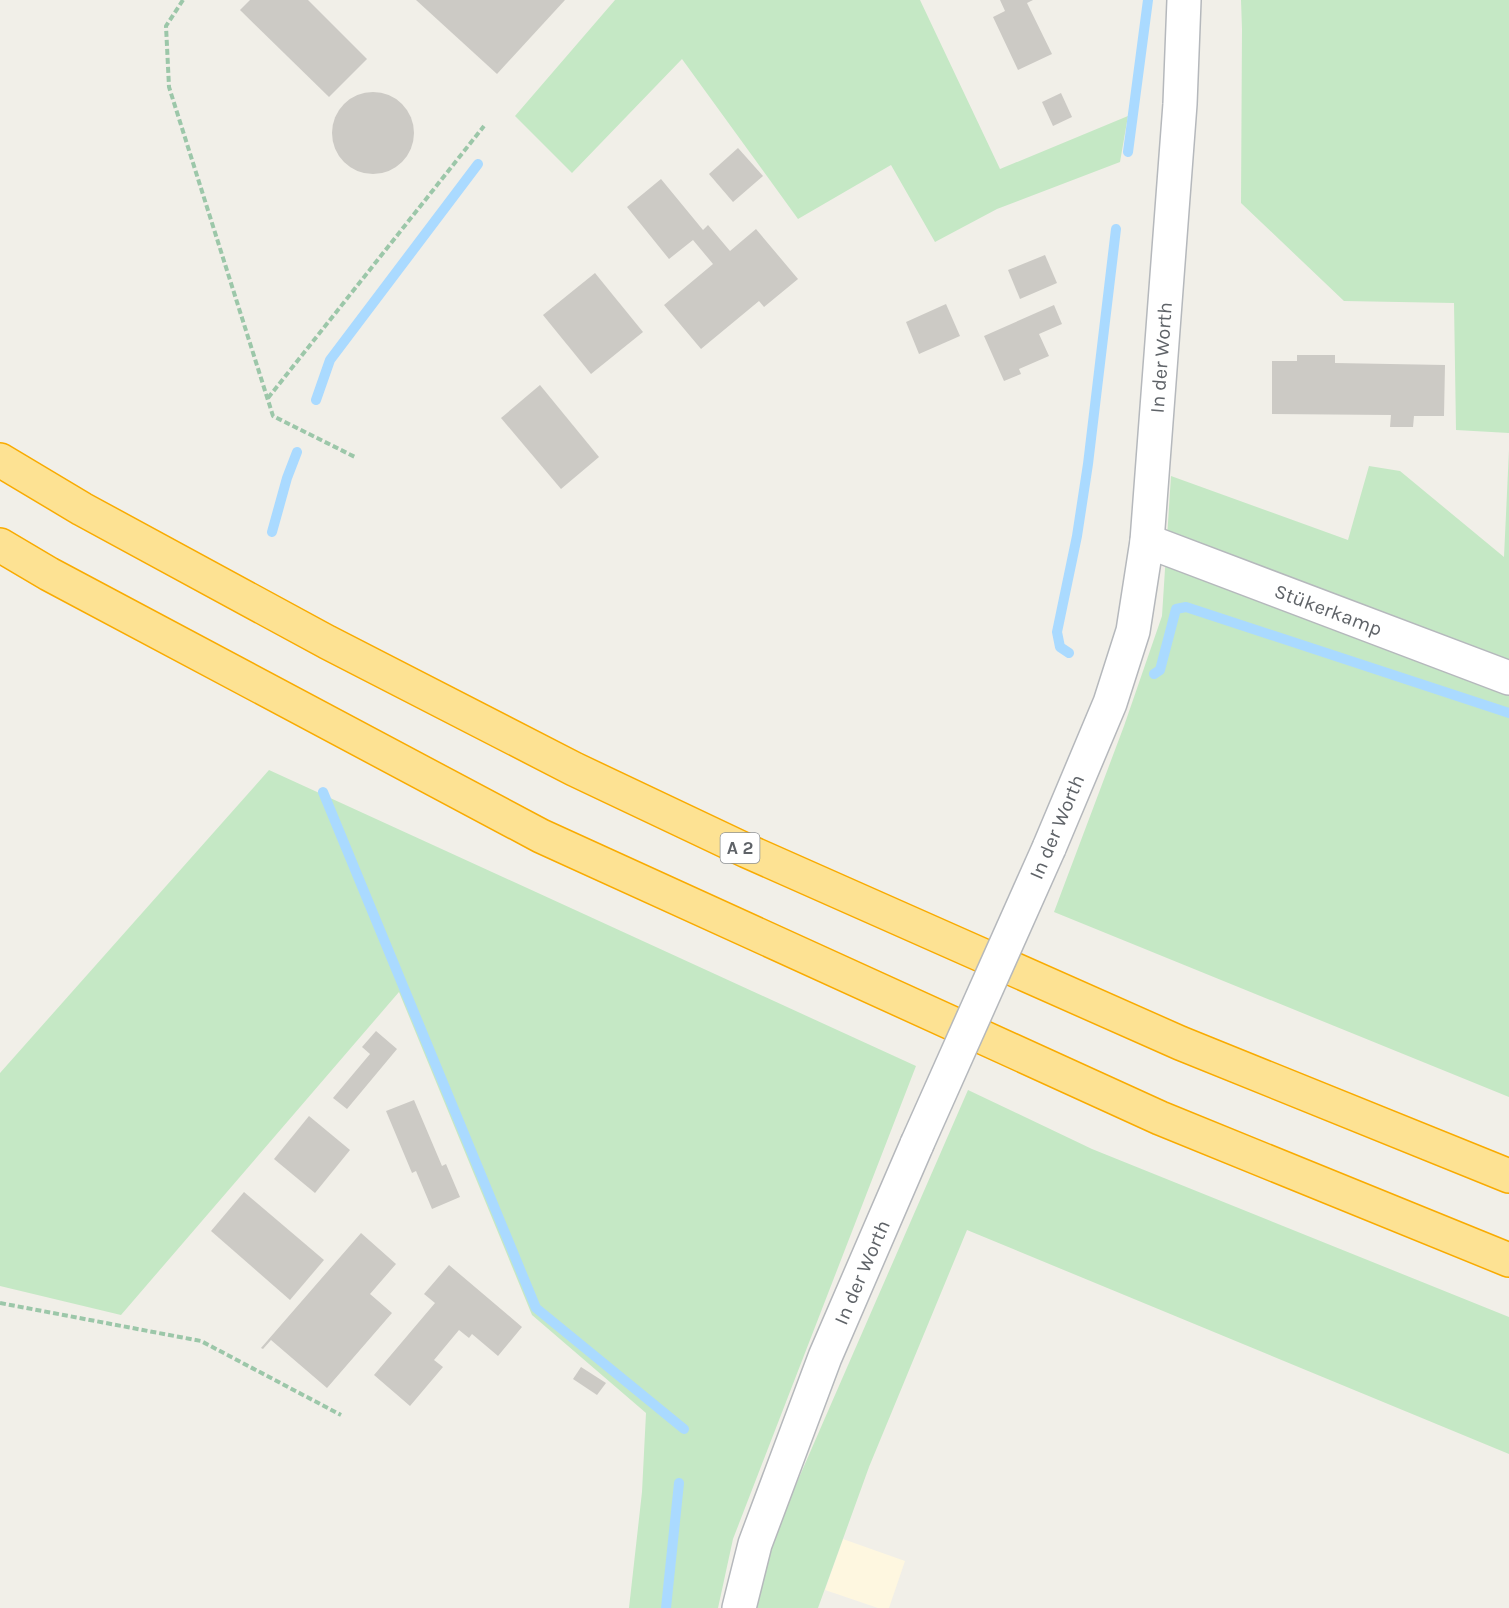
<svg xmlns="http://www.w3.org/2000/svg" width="1509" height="1608" font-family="Karla,sans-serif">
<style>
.commercial{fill:#fef7e0}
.green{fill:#c5e8c5}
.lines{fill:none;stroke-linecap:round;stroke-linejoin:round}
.stream{stroke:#aadaff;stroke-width:10}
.building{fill:#cccac5}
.minor-casing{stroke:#b5b8bc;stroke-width:36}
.highway-casing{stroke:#f9ab00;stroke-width:36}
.path{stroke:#9cc7a9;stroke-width:4;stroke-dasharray:6 3;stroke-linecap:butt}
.minor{stroke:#fff;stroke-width:33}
.highway{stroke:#fde293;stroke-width:33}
.minor-bridge-casing{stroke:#b5b8bc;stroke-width:36;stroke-linecap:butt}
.minor-bridge{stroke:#fff;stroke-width:33}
.labels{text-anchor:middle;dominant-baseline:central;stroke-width:6;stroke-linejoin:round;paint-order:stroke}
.shield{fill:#fff;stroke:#8f9295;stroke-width:1.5}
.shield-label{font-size:18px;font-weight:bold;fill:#5f6368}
.street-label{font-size:20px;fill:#5f6368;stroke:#fff}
</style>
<rect width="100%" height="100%" fill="#f1efe8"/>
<path class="commercial" d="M 843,1539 L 905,1561 L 889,1608 L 878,1608 L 825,1590 Z"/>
<g class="green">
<path d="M 615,0 L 920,0 L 1000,169 L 1128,116 L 1120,162 L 997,209 L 935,242 L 891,165 L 798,219 L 682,59 L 572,173 L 515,116 Z"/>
<path d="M 1241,0 L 1509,0 L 1509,433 L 1456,430 L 1454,303 L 1344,301 L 1241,203 L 1242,29 Z"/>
<path d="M 1509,450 L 1509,1097 L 1054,912 L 1124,726 L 1162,616 L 1171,476 L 1348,540 L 1369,466 L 1400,471 L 1504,557 Z"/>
<path d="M 269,770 L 916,1066 L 733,1539 L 718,1608 L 629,1608 L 642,1492 L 646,1413 L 532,1315 L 399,992 L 121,1315 L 0,1286 L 0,1073 Z"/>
<path d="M 968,1090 L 1092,1149 L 1509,1317 L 1509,1454 L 967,1230 L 869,1467 L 818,1608 L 753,1608 L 767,1551 Z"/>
</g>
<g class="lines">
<g class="stream">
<path d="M 1128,152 L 1148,0"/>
<path d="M 316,400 L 330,360 L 478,164"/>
<path d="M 272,532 L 287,478 L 297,452"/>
<path d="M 1069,653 L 1060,647 L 1057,632 L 1077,536 L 1088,464 L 1116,229"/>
<path d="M 1154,674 L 1160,670 L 1176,609 L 1186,607 L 1509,713"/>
<path d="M 323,792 L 536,1308 L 684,1429"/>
<path d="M 666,1608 L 679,1483"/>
</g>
</g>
<g class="building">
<path d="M 250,0 L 308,0 L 367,59 L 329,97 L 240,10 Z"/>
<path d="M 416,0 L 565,0 L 497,74 Z"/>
<path d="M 1000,0 L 1033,0 L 1027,3 L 1052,54 L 1018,70 L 993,17 L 1005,11 Z"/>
<circle cx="373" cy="133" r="41"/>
<path d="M 1061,93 L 1072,117 L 1053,126 L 1042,102 Z"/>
<path d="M 738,148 L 763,176 L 733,202 L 709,174 Z"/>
<path d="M 661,179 L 703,230 L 708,225 L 730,251 L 756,229 L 798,279 L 764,307 L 759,301 L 701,349 L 664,305 L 713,264 L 693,240 L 669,259 L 627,207 Z"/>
<path d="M 1045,255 L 1057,283 L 1020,299 L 1008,270 Z"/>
<path d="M 595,273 L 643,332 L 591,374 L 543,315 Z"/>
<path d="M 946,304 L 960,336 L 919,354 L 906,322 Z"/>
<path d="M 1054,305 L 1062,324 L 1039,334 L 1049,356 L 1019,369 L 1021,374 L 1004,381 L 984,336 Z"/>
<path d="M 1297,355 L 1335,355 L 1335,363 L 1445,365 L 1444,416 L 1414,416 L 1413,427 L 1390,427 L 1391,415 L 1272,414 L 1272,361 L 1297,361 Z"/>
<path d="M 540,385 L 599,457 L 561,489 L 501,418 Z"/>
<path d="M 376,1031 L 397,1049 L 347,1109 L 333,1098 L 370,1054 L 362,1047 Z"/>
<path d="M 414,1100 L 442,1166 L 446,1164 L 460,1197 L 432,1209 L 416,1171 L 412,1173 L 386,1111 Z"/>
<path d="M 309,1116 L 350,1150 L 315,1193 L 274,1159 Z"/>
<path d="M 244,1192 L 324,1260 L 290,1300 L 211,1231 Z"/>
<path d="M 361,1233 L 396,1264 L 370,1294 L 392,1313 L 327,1388 L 271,1340 L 263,1349 L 261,1348 Z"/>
<path d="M 449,1265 L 522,1327 L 498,1356 L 472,1334 L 469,1338 L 459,1330 L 434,1360 L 443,1367 L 410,1406 L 374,1375 L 435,1303 L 424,1294 Z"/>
<path d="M 581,1367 L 606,1383 L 597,1395 L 573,1379 Z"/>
</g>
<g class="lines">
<g class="minor-casing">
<g id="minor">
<path id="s1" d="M 1147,541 L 1509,678"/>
<path id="s2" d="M 1049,848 L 1110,703 L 1133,631 L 1147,541 L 1180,104 L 1184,0"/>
<path id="s3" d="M 739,1608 L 755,1544 L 825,1357 L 917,1144"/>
</g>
</g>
<g class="highway-casing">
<g id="highway">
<path d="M 0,460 L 82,509 L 327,642 L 574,769 L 747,851 L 1180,1043 L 1509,1176"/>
<path d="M 0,545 L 49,574 L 541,836 L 1160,1118 L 1509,1260"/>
</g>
</g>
<g class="path">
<path d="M 183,0 L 166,26 L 169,87 L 273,416 L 355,457"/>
<path d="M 268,398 L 484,126"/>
<path d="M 0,1303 L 201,1341 L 341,1415"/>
</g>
<use href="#minor" class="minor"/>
<use href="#highway" class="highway"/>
<g class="minor-bridge-casing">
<path id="minor-bridge" d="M 917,1144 L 1049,848"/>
</g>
<use href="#minor-bridge" class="minor-bridge"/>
</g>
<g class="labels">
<rect class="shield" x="720.5" y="833" width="39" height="30" rx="4.5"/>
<g class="shield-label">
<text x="740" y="848">A 2</text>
</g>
<g class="street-label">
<text stroke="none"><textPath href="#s2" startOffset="508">In der Worth</textPath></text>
<text stroke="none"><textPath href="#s1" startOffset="194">Stükerkamp</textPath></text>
<text transform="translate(1057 827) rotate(-67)">In der Worth</text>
<text stroke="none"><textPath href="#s3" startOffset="358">In der Worth</textPath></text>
</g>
</g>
</svg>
